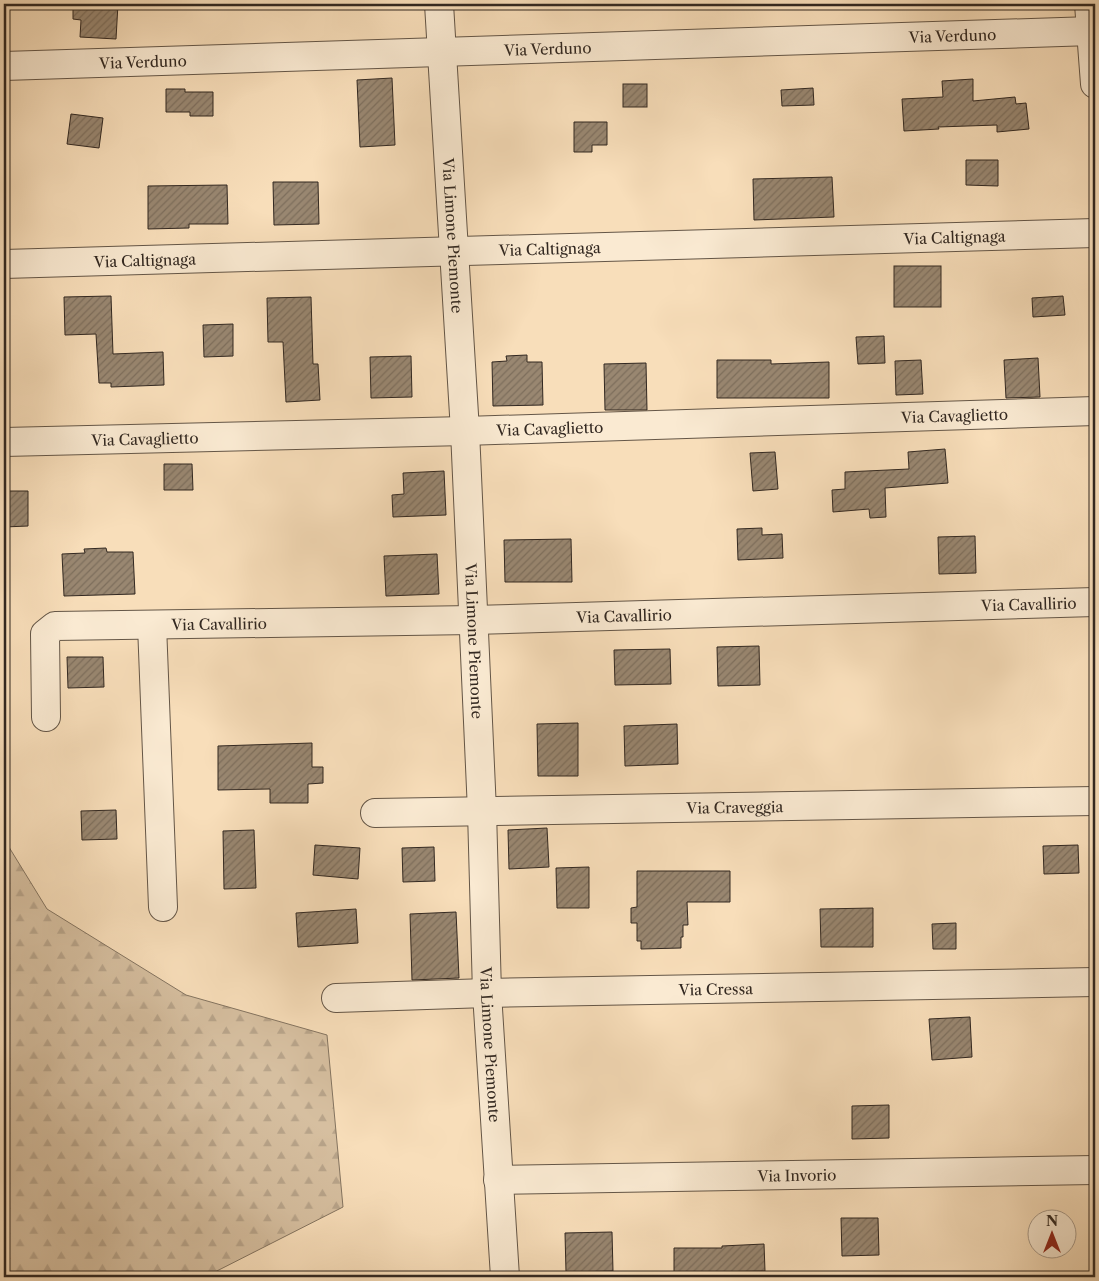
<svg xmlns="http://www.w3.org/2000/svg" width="1099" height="1281" font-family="'Libre Caslon Text',serif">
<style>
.forest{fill:url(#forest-firs);stroke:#847460}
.building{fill:url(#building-hatch);stroke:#322821}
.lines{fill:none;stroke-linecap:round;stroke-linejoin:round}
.minor-casing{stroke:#645647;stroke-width:30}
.minor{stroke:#faead2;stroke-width:28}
.labels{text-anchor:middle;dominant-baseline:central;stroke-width:4.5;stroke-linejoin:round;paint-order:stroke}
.street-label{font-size:15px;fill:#322821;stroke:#faead2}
</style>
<defs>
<pattern id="forest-firs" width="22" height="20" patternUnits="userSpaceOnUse" patternTransform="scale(1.25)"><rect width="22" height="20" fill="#d6bfa0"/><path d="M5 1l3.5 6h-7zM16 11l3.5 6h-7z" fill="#b8a48a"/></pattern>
<pattern id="building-hatch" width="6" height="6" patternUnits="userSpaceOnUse" patternTransform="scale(1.25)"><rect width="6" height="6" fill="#998771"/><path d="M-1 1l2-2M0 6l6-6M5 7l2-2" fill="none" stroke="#7d6e5c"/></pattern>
</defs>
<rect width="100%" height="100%" fill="#f8deba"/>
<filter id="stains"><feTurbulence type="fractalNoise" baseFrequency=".004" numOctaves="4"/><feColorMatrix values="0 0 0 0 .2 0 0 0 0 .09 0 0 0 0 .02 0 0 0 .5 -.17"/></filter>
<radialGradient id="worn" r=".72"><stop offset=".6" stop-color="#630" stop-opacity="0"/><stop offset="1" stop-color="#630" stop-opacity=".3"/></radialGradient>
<path class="forest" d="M 4,839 L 47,909 L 186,995 L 327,1035 L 343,1207 L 205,1277 L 4,1277 Z"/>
<g class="building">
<path d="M 73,4 L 118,4 L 116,39 L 80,37 L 81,20 L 73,19 Z"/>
<path d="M 392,78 L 395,145 L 360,147 L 357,80 Z"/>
<path d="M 973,79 L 973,101 L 1015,97 L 1016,104 L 1026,103 L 1029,129 L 997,132 L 997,125 L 938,127 L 939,129 L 904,131 L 902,99 L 943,97 L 942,81 Z"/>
<rect x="623" y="84" width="24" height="23"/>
<path d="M 813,88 L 814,105 L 782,106 L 781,90 Z"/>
<path d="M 166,89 L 185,89 L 185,92 L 213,92 L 213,116 L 190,116 L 190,112 L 166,112 Z"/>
<path d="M 71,114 L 103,118 L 99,148 L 67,144 Z"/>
<path d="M 574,122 L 607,122 L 607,145 L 592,145 L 592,152 L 574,152 Z"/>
<path d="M 966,160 L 998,160 L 998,186 L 966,185 Z"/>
<path d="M 832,177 L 834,217 L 754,220 L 753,179 Z"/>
<path d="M 273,182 L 318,182 L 319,224 L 274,225 Z"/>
<path d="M 227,185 L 228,224 L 189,224 L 189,228 L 148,229 L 148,186 Z"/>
<rect x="894" y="266" width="47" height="41"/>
<path d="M 111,296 L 113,354 L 163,352 L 164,385 L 111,387 L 111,383 L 99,383 L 96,334 L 65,335 L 64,297 Z"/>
<path d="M 1063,296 L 1065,315 L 1033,317 L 1032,298 Z"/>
<path d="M 311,297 L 313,364 L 318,364 L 320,400 L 286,402 L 283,342 L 268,342 L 267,298 Z"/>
<path d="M 233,324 L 233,356 L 204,357 L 203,325 Z"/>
<path d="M 884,336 L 885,363 L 858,364 L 856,337 Z"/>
<path d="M 527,355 L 527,362 L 542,362 L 543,405 L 493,406 L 492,362 L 507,361 L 506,356 Z"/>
<path d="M 411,356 L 412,397 L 371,398 L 370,357 Z"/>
<path d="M 1038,358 L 1040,397 L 1006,398 L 1004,360 Z"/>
<path d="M 717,360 L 771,360 L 771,364 L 829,362 L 829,398 L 717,398 Z"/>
<path d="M 921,360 L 923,394 L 896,395 L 895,361 Z"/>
<path d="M 646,363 L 647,410 L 605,410 L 604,364 Z"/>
<path d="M 945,449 L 948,483 L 885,488 L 886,517 L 870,518 L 869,509 L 833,512 L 832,490 L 845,489 L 845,472 L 909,469 L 908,452 Z"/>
<path d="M 775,452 L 778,489 L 753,491 L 750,453 Z"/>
<path d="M 164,464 L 192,464 L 193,490 L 164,490 Z"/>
<path d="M 444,471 L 446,515 L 393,517 L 392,495 L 404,494 L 403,473 Z"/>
<path d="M 4,491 L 28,491 L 28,526 L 4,527 Z"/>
<path d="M 762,528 L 762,535 L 782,534 L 783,558 L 738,560 L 737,529 Z"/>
<path d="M 975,536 L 976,573 L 939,574 L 938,537 Z"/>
<path d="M 571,539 L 572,582 L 505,582 L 504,540 Z"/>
<path d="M 106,548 L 107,552 L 133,552 L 135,594 L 64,596 L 62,554 L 85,553 L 84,549 Z"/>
<path d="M 437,554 L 439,594 L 386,596 L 384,556 Z"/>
<path d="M 759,646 L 760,685 L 718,686 L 717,647 Z"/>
<path d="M 670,649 L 671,684 L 615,685 L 614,650 Z"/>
<path d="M 67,657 L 103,657 L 104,687 L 68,688 Z"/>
<path d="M 578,723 L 578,776 L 538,776 L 537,724 Z"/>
<path d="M 677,724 L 678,764 L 625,766 L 624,726 Z"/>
<path d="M 312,743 L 312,767 L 323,767 L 323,783 L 308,784 L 308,803 L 270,803 L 270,789 L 218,790 L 218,746 Z"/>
<path d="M 116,810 L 117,839 L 82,840 L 81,811 Z"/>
<path d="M 547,828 L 549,867 L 509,869 L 508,830 Z"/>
<path d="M 254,830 L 256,888 L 224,889 L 223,831 Z"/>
<path d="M 315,845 L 360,848 L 358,879 L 313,875 Z"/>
<path d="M 1078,845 L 1079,873 L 1044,874 L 1043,846 Z"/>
<path d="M 434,847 L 435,881 L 403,882 L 402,848 Z"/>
<path d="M 589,867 L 589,908 L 557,908 L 556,868 Z"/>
<path d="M 637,871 L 730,871 L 730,902 L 687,902 L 688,925 L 683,925 L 683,937 L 681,937 L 681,948 L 641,949 L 641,941 L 637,941 L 637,923 L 631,923 L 631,908 L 637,907 Z"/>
<path d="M 873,908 L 873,947 L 821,947 L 820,909 Z"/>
<path d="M 356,909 L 358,943 L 298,947 L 296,913 Z"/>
<path d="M 456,912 L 459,978 L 412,980 L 410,914 Z"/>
<path d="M 956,923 L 956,949 L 933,949 L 932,924 Z"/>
<path d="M 970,1017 L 972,1057 L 932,1060 L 929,1019 Z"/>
<path d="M 889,1105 L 889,1138 L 852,1139 L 852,1106 Z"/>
<path d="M 841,1218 L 878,1218 L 879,1255 L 842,1256 Z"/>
<path d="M 612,1232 L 613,1271 L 566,1272 L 565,1233 Z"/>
<path d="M 764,1244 L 765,1271 L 707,1272 L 707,1275 L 674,1275 L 674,1248 L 722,1248 L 722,1246 Z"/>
</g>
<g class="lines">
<g class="minor-casing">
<g id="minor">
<path id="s1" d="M 439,4 L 465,431 L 482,811 L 487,993 L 505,1277"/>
<path d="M 1089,4 L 1095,84"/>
<path id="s2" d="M 4,66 L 1092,31"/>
<path id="s3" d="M 4,264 L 1095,233"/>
<path id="s4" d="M 4,442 L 465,431 L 1095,411"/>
<path d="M 152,625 L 163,907"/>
<path id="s5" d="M 46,717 L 45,634 L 55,626 L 473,620 L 1095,602"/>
<path id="s6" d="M 375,813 L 1095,801"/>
<path id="s7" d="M 336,998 L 487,993 L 1095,982"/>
<path id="s8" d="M 498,1180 L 1095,1170"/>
</g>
</g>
<use href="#minor" class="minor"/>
</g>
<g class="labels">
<g class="street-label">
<text stroke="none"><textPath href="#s2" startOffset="949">Via Verduno</textPath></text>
<text stroke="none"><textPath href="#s2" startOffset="544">Via Verduno</textPath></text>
<text stroke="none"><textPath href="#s2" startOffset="139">Via Verduno</textPath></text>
<text stroke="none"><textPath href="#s1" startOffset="232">Via Limone Piemonte</textPath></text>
<text stroke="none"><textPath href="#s3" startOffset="951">Via Caltignaga</textPath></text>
<text stroke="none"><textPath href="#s3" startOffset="546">Via Caltignaga</textPath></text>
<text stroke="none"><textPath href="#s3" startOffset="141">Via Caltignaga</textPath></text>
<text stroke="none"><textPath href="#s4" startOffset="951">Via Cavaglietto</textPath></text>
<text stroke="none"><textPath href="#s4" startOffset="546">Via Cavaglietto</textPath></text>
<text stroke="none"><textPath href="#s4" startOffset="141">Via Cavaglietto</textPath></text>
<text stroke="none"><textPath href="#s5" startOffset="1070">Via Cavallirio</textPath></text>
<text stroke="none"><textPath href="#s5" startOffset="665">Via Cavallirio</textPath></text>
<text stroke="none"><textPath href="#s5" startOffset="260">Via Cavallirio</textPath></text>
<text stroke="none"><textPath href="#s1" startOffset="638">Via Limone Piemonte</textPath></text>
<text stroke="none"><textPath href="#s6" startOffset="360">Via Craveggia</textPath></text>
<text stroke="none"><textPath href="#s7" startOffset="380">Via Cressa</textPath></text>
<text stroke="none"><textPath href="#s1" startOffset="1042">Via Limone Piemonte</textPath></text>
<text stroke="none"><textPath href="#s8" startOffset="299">Via Invorio</textPath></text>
</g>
</g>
<rect width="1099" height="1281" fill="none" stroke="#f8deba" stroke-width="20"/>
<rect x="5" y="5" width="1089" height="1271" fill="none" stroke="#322821" stroke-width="2.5"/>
<rect x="10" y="10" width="1079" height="1261" fill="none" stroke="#322821"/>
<g transform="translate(1052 1234)"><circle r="24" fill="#faead2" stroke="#aa9c8b"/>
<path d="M0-4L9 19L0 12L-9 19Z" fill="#8f2418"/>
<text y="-8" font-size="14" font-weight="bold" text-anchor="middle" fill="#322821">N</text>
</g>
<rect width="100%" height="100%" filter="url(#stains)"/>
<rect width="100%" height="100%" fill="url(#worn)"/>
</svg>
